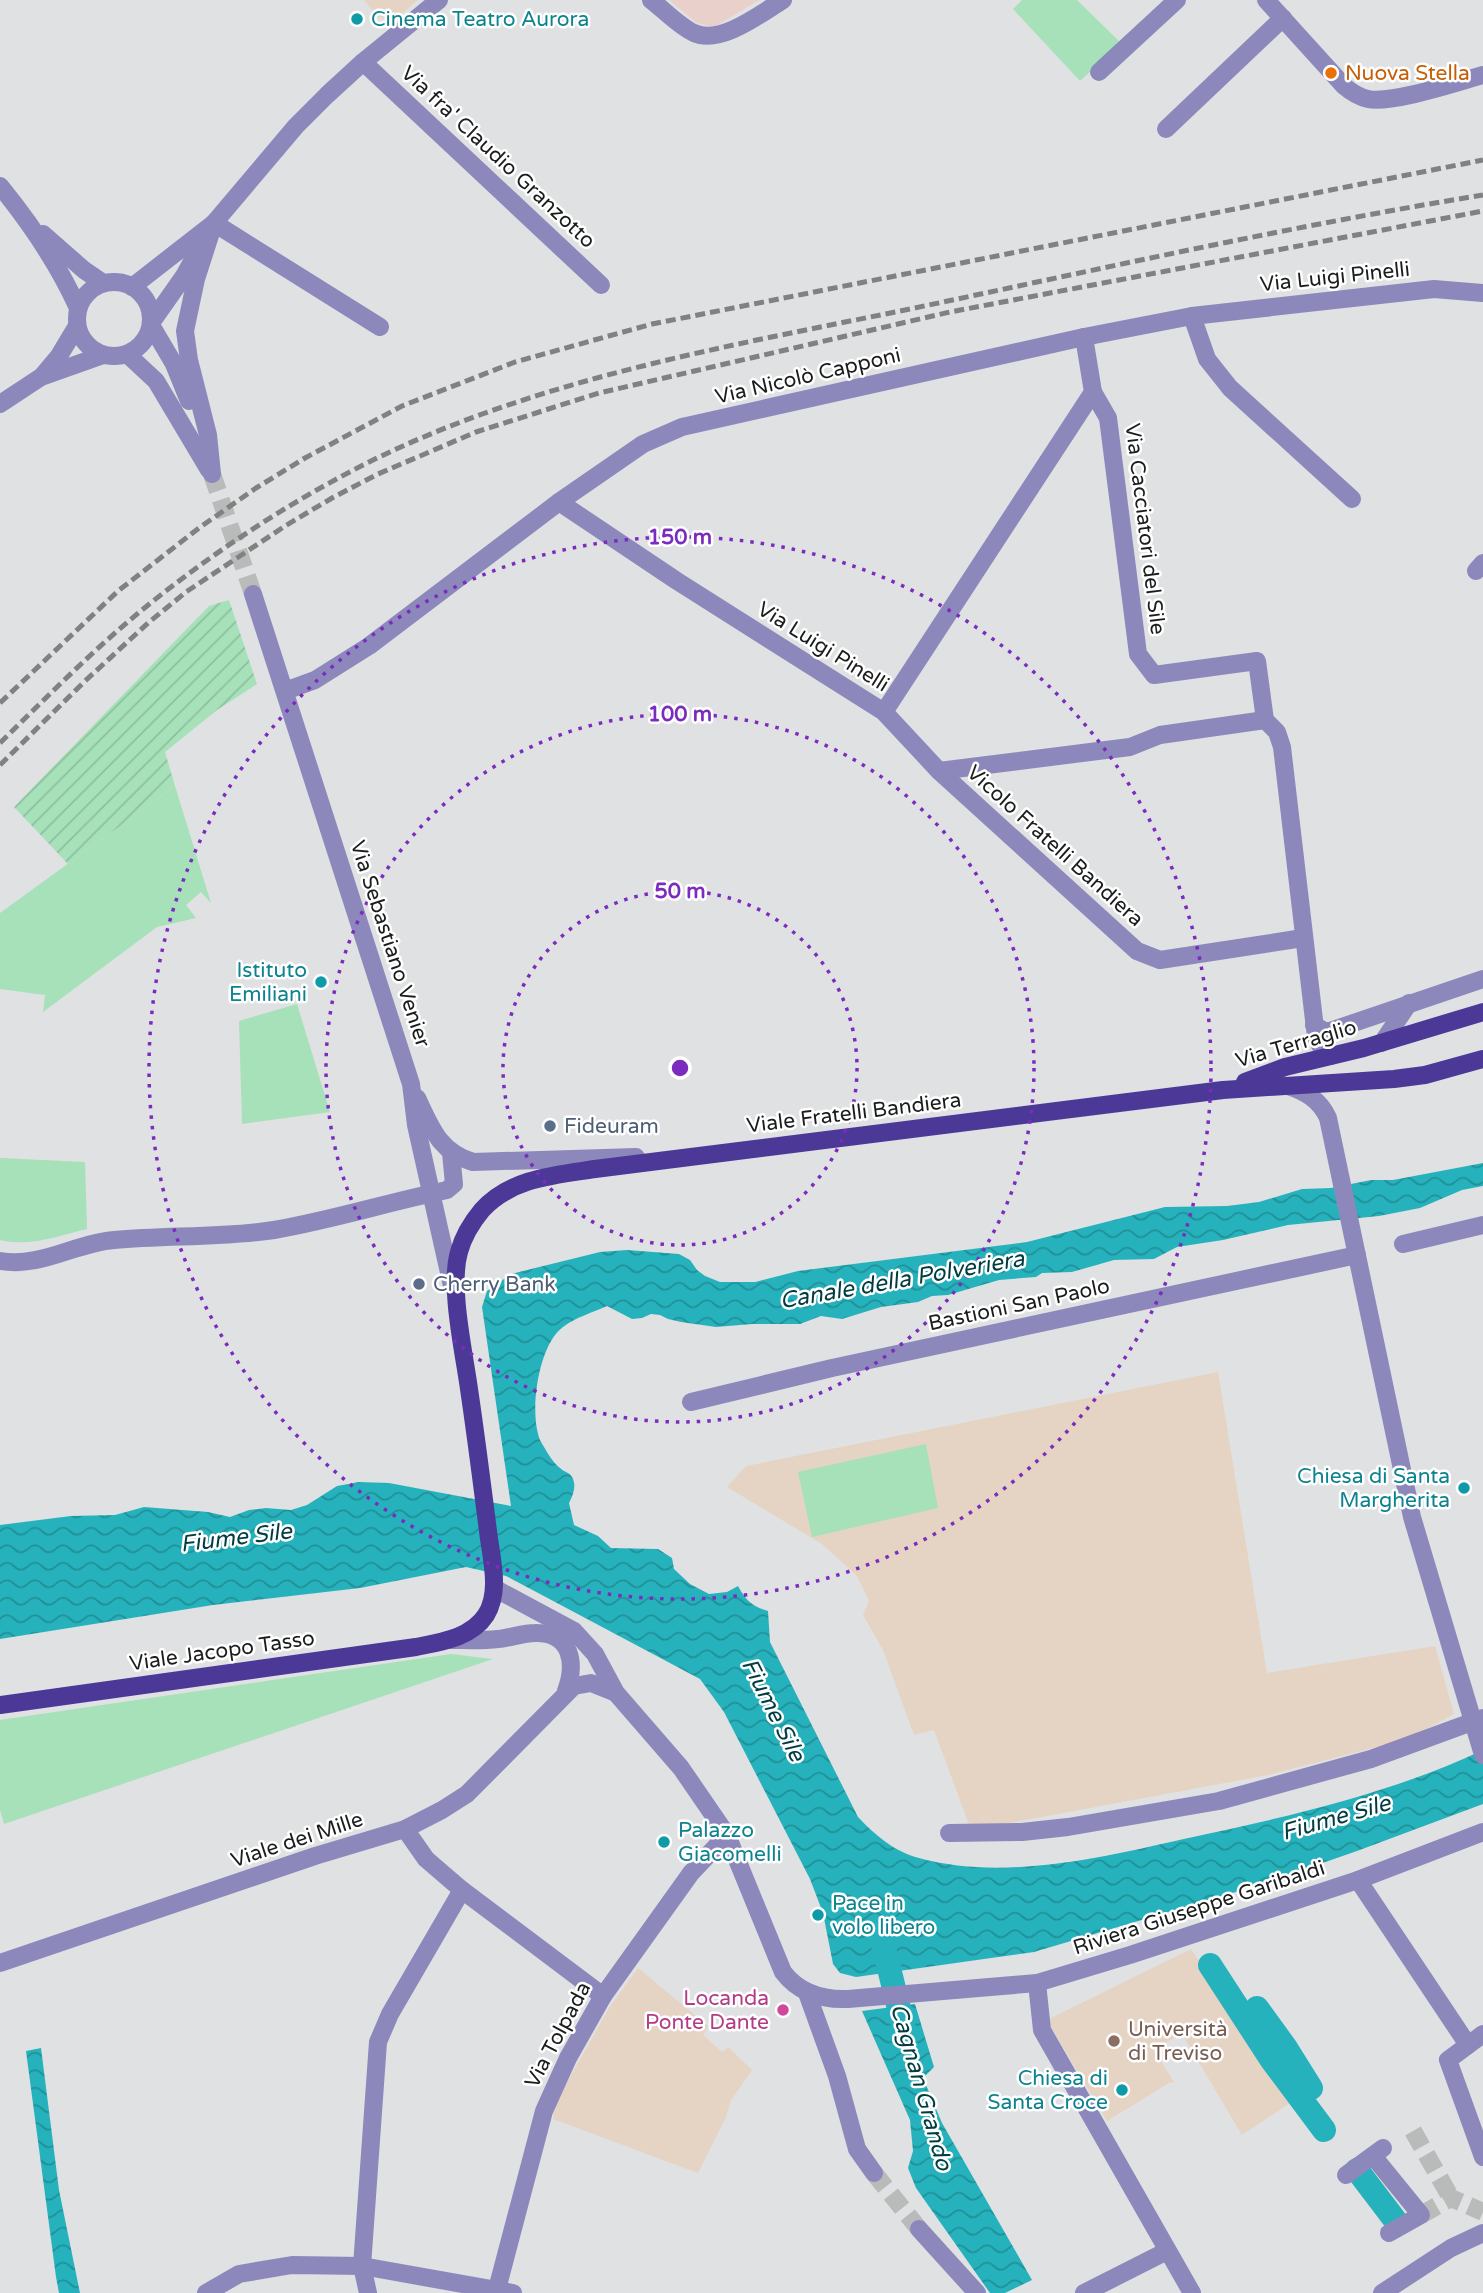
<svg xmlns="http://www.w3.org/2000/svg" width="1483" height="2293" font-family="'Varela Round',sans-serif">
<style>
.commercial{fill:#ead0cb}
.education{fill:#e5d4c3}
.green{fill:#a6e1b9}
.garden{fill:url(#garden-furrows)}
.water{fill:url(#water-waves)}
.lines{fill:none;stroke-linecap:round;stroke-linejoin:round}
.canal{stroke:#26b2bc;stroke-width:24}
.pedestrian-tunnel{stroke:#b9baba;stroke-width:18;stroke-dasharray:18 9;stroke-linecap:butt}
.tertiary-tunnel{stroke:#b9baba;stroke-width:18;stroke-dasharray:18 9;stroke-linecap:butt}
.pedestrian{stroke:#8c88bc;stroke-width:18}
.minor{stroke:#8c88bc;stroke-width:18}
.tertiary{stroke:#8c88bc;stroke-width:18}
.primary{stroke:#4c3896;stroke-width:18}
.rail{stroke:#808181;stroke-width:5;stroke-dasharray:10 5;stroke-linecap:butt}
.ring{fill:none;stroke:#7b2cbf;stroke-width:3.5;stroke-dasharray:3.5 7}
.culture-dot{fill:#0f9aa8;stroke:#fff;stroke-width:2.5}
.food-dot{fill:#e8710a;stroke:#fff;stroke-width:2.5}
.service-dot{fill:#5c6f8a;stroke:#fff;stroke-width:2.5}
.hotel-dot{fill:#d1479c;stroke:#fff;stroke-width:2.5}
.education-dot{fill:#8d6e63;stroke:#fff;stroke-width:2.5}
.labels{text-anchor:middle;dominant-baseline:central;stroke-width:5;stroke-linejoin:round;paint-order:stroke}
.culture-label{font-size:21px;fill:#0d838f;stroke:#fff;text-anchor:start}
.food-label{font-size:21px;fill:#c56008;stroke:#fff;text-anchor:start}
.street-label{font-size:21px;fill:#1b1c1c;stroke:#fff}
.service-label{font-size:21px;fill:#4e5e75;stroke:#fff;text-anchor:start}
.hotel-label{font-size:21px;fill:#b23c85;stroke:#fff;text-anchor:end}
.education-label{font-size:21px;fill:#785e54;stroke:#fff;text-anchor:start}
.water-label{font-size:23px;font-style:italic;fill:#003c40;stroke:#fff}
.centre{fill:#7b2cbf;stroke:#fff;stroke-width:3.5}
.ring-label{font-size:21px;text-anchor:middle;font-weight:bold;fill:#7b2cbf;stroke:#fff;stroke-width:5;stroke-linejoin:round;paint-order:stroke}
</style>
<defs>
<pattern id="garden-furrows" width="10" height="10" patternUnits="userSpaceOnUse" patternTransform="scale(1.75)"><rect width="10" height="10" fill="#a6e1b9"/><path d="M-1 1l2-2M0 10L10 0M9 11l2-2" fill="none" stroke="#8ec09e"/></pattern>
<pattern id="water-waves" width="16" height="10" patternUnits="userSpaceOnUse" patternTransform="scale(1.75)"><rect width="16" height="10" fill="#26b2bc"/><path d="M0 5q4-4 8 0t8 0" fill="none" stroke="#209098"/></pattern>
</defs>
<rect width="100%" height="100%" fill="#e0e1e2"/>
<path class="commercial" d="M 669,0 L 759,0 L 714,27 L 697,23 Z"/>
<g class="education">
<path d="M 364,0 L 418,0 L 395,19 L 378,17 Z"/>
<path d="M 1218,1372 L 1267,1673 L 1435,1646 L 1454,1714 L 1408,1739 L 1268,1775 L 971,1830 L 934,1730 L 914,1735 L 883,1650 L 863,1615 L 869,1601 L 857,1576 L 822,1544 L 727,1487 L 746,1466 Z"/>
<path d="M 1191,1949 L 1293,2101 L 1242,2135 L 1182,2034 L 1153,2049 L 1174,2082 L 1169,2083 L 1107,2121 L 1047,2020 Z"/>
<path d="M 638,1968 L 708,2026 L 703,2035 L 722,2052 L 728,2047 L 752,2070 L 731,2100 L 726,2117 L 698,2173 L 553,2119 L 555,2104 L 609,2008 Z"/>
</g>
<g class="green">
<path d="M 1022,0 L 1077,0 L 1121,43 L 1080,81 L 1013,9 Z"/>
<path d="M 175,786 L 211,903 L 201,892 L 186,905 L 196,918 L 157,927 L 43,1012 L 45,995 L 0,989 L 0,913 Z"/>
<path d="M 297,1004 L 330,1112 L 242,1124 L 239,1021 Z"/>
<path d="M 0,1158 L 85,1162 L 87,1229 C 58,1236 30,1247 0,1240 Z"/>
<path d="M 926,1444 L 938,1508 L 812,1537 L 798,1472 Z"/>
<path d="M 451,1654 L 493,1659 L 4,1824 L 0,1810 L 0,1720 Z"/>
</g>
<path class="garden" d="M 229,600 L 257,684 L 217,710 L 165,752 L 175,786 L 68,864 L 14,807 L 209,606 Z"/>
<g class="water">
<path d="M 1483,1163 L 1483,1186 L 1462,1190 L 1420,1208 L 1379,1216 L 1288,1225 L 1223,1240 L 1177,1247 L 1154,1259 L 1114,1260 L 1072,1272 L 1042,1273 L 1036,1277 L 999,1280 L 948,1295 L 932,1296 L 918,1302 L 881,1307 L 842,1319 L 821,1316 L 800,1324 L 752,1324 L 716,1327 L 681,1322 L 668,1319 L 660,1315 L 651,1314 L 642,1318 L 632,1319 L 607,1306 C 592,1313 576,1317 563,1327 C 538,1345 528,1415 541,1442 C 546,1450 552,1462 560,1468 C 564,1472 569,1472 572,1477 C 577,1486 573,1495 569,1503 L 574,1525 L 598,1536 L 611,1548 L 658,1549 L 672,1558 L 674,1569 L 690,1584 L 709,1594 L 727,1592 L 738,1586 C 746,1601 752,1606 768,1611 L 770,1642 L 858,1817 C 875,1835 895,1852 919,1858 C 1007,1882 1107,1856 1193,1837 C 1291,1816 1392,1793 1483,1750 L 1483,1804 L 1357,1851 L 1256,1886 L 1034,1952 L 856,1977 L 840,1973 L 833,1964 L 823,1913 L 810,1879 L 724,1712 L 700,1679 L 506,1576 L 466,1567 L 360,1588 L 213,1605 L 0,1639 L 0,1525 L 71,1516 L 115,1515 L 144,1507 L 208,1512 L 230,1517 L 249,1510 L 266,1508 L 291,1510 L 307,1505 L 337,1486 L 359,1482 L 389,1483 L 511,1506 L 482,1307 L 487,1291 L 511,1274 L 600,1252 L 627,1250 L 679,1254 L 690,1260 L 697,1270 L 705,1276 L 720,1282 L 755,1282 L 798,1271 L 1027,1242 L 1165,1207 L 1227,1206 L 1259,1202 L 1302,1189 L 1331,1188 L 1371,1180 L 1393,1180 Z"/>
<path d="M 915,2004 L 934,2067 L 923,2078 L 942,2123 L 1032,2280 L 1005,2293 L 990,2293 L 916,2188 L 908,2168 L 913,2151 L 910,2120 L 862,2011 Z"/>
<path d="M 41,2048 L 59,2190 L 80,2293 L 59,2293 L 56,2277 L 26,2051 Z"/>
</g>
<g class="lines">
<g class="canal">
<path d="M 882,1940 L 906,2037"/>
<path d="M 1210,1965 L 1271,2059 L 1324,2130"/>
<path d="M 1257,2008 L 1286,2048 L 1311,2088"/>
<path d="M 1357,2170 L 1398,2224"/>
</g>
<g class="pedestrian-tunnel">
<path d="M 1413,2131 L 1451,2198"/>
<path d="M 874,2173 L 919,2229"/>
<path d="M 1421,2215 L 1451,2198 L 1483,2212"/>
</g>
<path class="tertiary-tunnel" d="M 212,474 L 253,594"/>
<g class="pedestrian">
<path d="M 1403,1244 L 1483,1225"/>
<path d="M 807,1993 L 837,2076 L 857,2149 L 874,2173"/>
<path d="M 1373,2156 L 1421,2215 L 1389,2233"/>
<path d="M 1346,2175 L 1383,2148"/>
<path d="M 919,2229 L 977,2293"/>
</g>
<g class="minor">
<path d="M 651,0 C 664,10 679,26 694,33 C 721,45 760,14 783,0"/>
<path d="M 363,62 L 601,285"/>
<path d="M 1099,72 L 1177,0"/>
<path d="M 1166,129 L 1283,18"/>
<path d="M 214,223 L 380,327"/>
<path d="M 1192,316 L 1207,359 L 1230,388 L 1352,499"/>
<path d="M 1093,392 L 1108,418 L 1138,654 L 1154,675 L 1257,661 L 1265,720 L 1277,732 L 1282,747 L 1316,1037 L 1320,1045 L 1331,1056"/>
<path d="M 559,502 L 677,581 L 884,712 L 939,771 L 1137,951 L 1160,960 L 1303,938"/>
<path d="M 1476,571 L 1483,563"/>
<path d="M 285,691 L 315,680 L 369,646 L 559,502 L 643,444 L 682,427 L 1084,337 L 1192,316 L 1434,289 L 1483,293"/>
<path d="M 884,712 L 1093,392 L 1084,337"/>
<path d="M 939,771 L 1130,747 L 1160,735 L 1265,720"/>
<path d="M 1314,1025 L 1324,1031 L 1330,1031 L 1483,979"/>
<path d="M 1382,1043 L 1409,1003"/>
<path d="M 1288,1086 C 1306,1092 1320,1100 1328,1118 L 1412,1517 L 1483,1755"/>
<path d="M 0,1261 C 41,1268 75,1243 114,1240 C 168,1235 221,1238 274,1230 C 332,1220 389,1202 447,1190 L 454,1184 L 451,1153"/>
<path d="M 691,1402 L 832,1368 L 1357,1255"/>
<path d="M 494,1588 L 574,1631 L 595,1654 L 616,1693 L 681,1768 L 727,1835 L 783,1972 C 799,1993 821,2000 848,1999 L 1037,1983 L 1130,1955 L 1358,1880 L 1483,1832"/>
<path d="M 449,1640 C 465,1640 482,1641 498,1639 C 510,1638 523,1633 535,1633 C 572,1632 576,1664 566,1691"/>
<path d="M 405,1829 L 426,1859 L 462,1890 L 603,1996"/>
<path d="M 949,1833 L 1022,1832 L 1068,1827 L 1219,1801 L 1371,1759 L 1483,1718"/>
<path d="M 1358,1880 L 1468,2045"/>
<path d="M 0,1963 L 315,1856 L 405,1829 L 442,1810 L 467,1794 L 574,1686 L 591,1683 L 616,1693"/>
<path d="M 1037,1983 L 1042,2030 L 1192,2293"/>
<path d="M 1483,2034 L 1448,2060 L 1483,2157"/>
<path d="M 206,2293 L 239,2274 L 292,2265 L 362,2266 L 513,2293"/>
<path d="M 368,2293 L 362,2266 L 378,2042 L 390,2014 L 462,1890"/>
<path d="M 496,2293 L 544,2111 L 568,2058 L 603,1996 L 691,1873 L 727,1835"/>
<path d="M 1084,2293 L 1167,2251"/>
<path d="M 1382,2293 L 1451,2248 L 1483,2233"/>
</g>
<g class="tertiary">
<path d="M 1266,0 L 1344,86 C 1351,92 1359,97 1368,99 C 1392,104 1458,82 1483,75"/>
<path d="M 0,186 C 31,224 58,264 78,308"/>
<path d="M 43,234 L 84,270 L 103,283"/>
<circle cx="114" cy="319" r="37"/>
<path d="M 132,287 L 214,223 L 296,126 L 327,95 L 363,62 L 439,0"/>
<path d="M 151,323 L 184,276 L 195,256"/>
<path d="M 151,325 L 174,364 L 189,401"/>
<path d="M 127,354 L 156,381 L 209,470"/>
<path d="M 43,375 L 59,356 L 77,326"/>
<path d="M 0,404 L 41,377 L 103,355"/>
<path d="M 212,474 L 208,435 L 189,360 L 185,331 L 196,279 L 214,223"/>
<path d="M 253,594 L 411,1084 L 416,1125 L 452,1286"/>
<path d="M 417,1098 C 431,1127 439,1152 473,1162 L 636,1157"/>
</g>
<g class="primary">
<path d="M 1245,1082 L 1285,1067 L 1364,1048 L 1483,1012"/>
<path d="M 0,1705 L 416,1647 C 441,1642 471,1638 486,1615 C 501,1591 491,1558 488,1531 C 482,1484 476,1436 469,1389 C 464,1352 449,1287 459,1252 C 463,1237 472,1222 482,1210 C 511,1178 555,1175 595,1169 L 1223,1090 L 1394,1079 L 1425,1075 L 1483,1059"/>
</g>
<g class="rail">
<path d="M 0,703 L 118,591 L 199,528 L 256,488 L 305,458 L 402,406 L 515,362 L 652,324 L 1483,160"/>
<path d="M 0,743 C 46,698 92,651 142,610 C 213,552 291,501 373,460 C 541,378 728,346 910,309 C 1100,269 1291,226 1483,195"/>
<path d="M 0,765 L 84,682 L 148,623 L 186,592 L 285,526 L 332,498 L 378,474 L 476,432 L 599,393 L 950,312 L 1483,211"/>
</g>
</g>
<g class="ring">
<circle cx="680" cy="1068" r="177"/>
<circle cx="680" cy="1068" r="354"/>
<circle cx="680" cy="1068" r="531"/>
</g>
<g class="culture-dot">
<circle cx="357" cy="19" r="7"/>
<circle cx="321" cy="982" r="7"/>
<circle cx="1464" cy="1488" r="7"/>
<circle cx="664" cy="1842" r="7"/>
<circle cx="818" cy="1915" r="7"/>
<circle cx="1122" cy="2090" r="7"/>
</g>
<circle class="food-dot" cx="1331" cy="73" r="7"/>
<g class="service-dot">
<circle cx="550" cy="1126" r="7"/>
<circle cx="419" cy="1284" r="7"/>
</g>
<circle class="hotel-dot" cx="783" cy="2010" r="7"/>
<circle class="education-dot" cx="1114" cy="2041" r="7"/>
<g class="labels">
<g class="culture-label">
<text x="371" y="19">Cinema Teatro Aurora</text>
<text x="307" y="970" text-anchor="end">Istituto<tspan x="307" dy="24">Emiliani</tspan></text>
<text x="1450" y="1476" text-anchor="end">Chiesa di Santa<tspan x="1450" dy="24">Margherita</tspan></text>
<text x="678" y="1830">Palazzo<tspan x="678" dy="24">Giacomelli</tspan></text>
<text x="832" y="1903">Pace in<tspan x="832" dy="24">volo libero</tspan></text>
<text x="1108" y="2078" text-anchor="end">Chiesa di<tspan x="1108" dy="24">Santa Croce</tspan></text>
</g>
<g class="food-label">
<text x="1345" y="73">Nuova Stella</text>
</g>
<g class="street-label">
<text transform="translate(498 157) rotate(43)">Via fra' Claudio Granzotto</text>
<text transform="translate(1335 277) rotate(-6)">Via Luigi Pinelli</text>
<text transform="translate(808 376) rotate(-13)">Via Nicolò Capponi</text>
<text transform="translate(1145 529) rotate(83)">Via Cacciatori del Sile</text>
<text transform="translate(823 647) rotate(32)">Via Luigi Pinelli</text>
<text transform="translate(1055 846) rotate(42)">Vicolo Fratelli Bandiera</text>
<text transform="translate(390 944) rotate(72)">Via Sebastiano Venier</text>
<text transform="translate(1296 1044) rotate(-16)">Via Terraglio</text>
<text transform="translate(854 1113) rotate(-7)">Viale Fratelli Bandiera</text>
<text transform="translate(1019 1305) rotate(-12)">Bastioni San Paolo</text>
<text transform="translate(222 1651) rotate(-8)">Viale Jacopo Tasso</text>
<text transform="translate(297 1840) rotate(-18)">Viale dei Mille</text>
<text transform="translate(1199 1908) rotate(-18)">Riviera Giuseppe Garibaldi</text>
<text transform="translate(558 2035) rotate(-62)">Via Tolpada</text>
</g>
<g class="service-label">
<text x="564" y="1126">Fideuram</text>
<text x="433" y="1284">Cherry Bank</text>
</g>
<g class="hotel-label">
<text x="769" y="1998">Locanda<tspan x="769" dy="24">Ponte Dante</tspan></text>
</g>
<g class="education-label">
<text x="1128" y="2029">Università<tspan x="1128" dy="24">di Treviso</tspan></text>
</g>
<g class="water-label">
<text transform="translate(902 1280) rotate(-10)">Canale della Polveriera</text>
<text transform="translate(236 1538) rotate(-7)">Fiume Sile</text>
<text transform="translate(773 1710) rotate(63)">Fiume Sile</text>
<text transform="translate(1336 1818) rotate(-16)">Fiume Sile</text>
<text transform="translate(921 2087) rotate(74)">Cagnan Grando</text>
</g>
</g>
<circle cx="680" cy="1068" r="10" class="centre"/>
<g class="ring-label">
<text x="680" y="544">150 m</text>
<text x="680" y="721">100 m</text>
<text x="680" y="898">50 m</text>
</g>
</svg>
